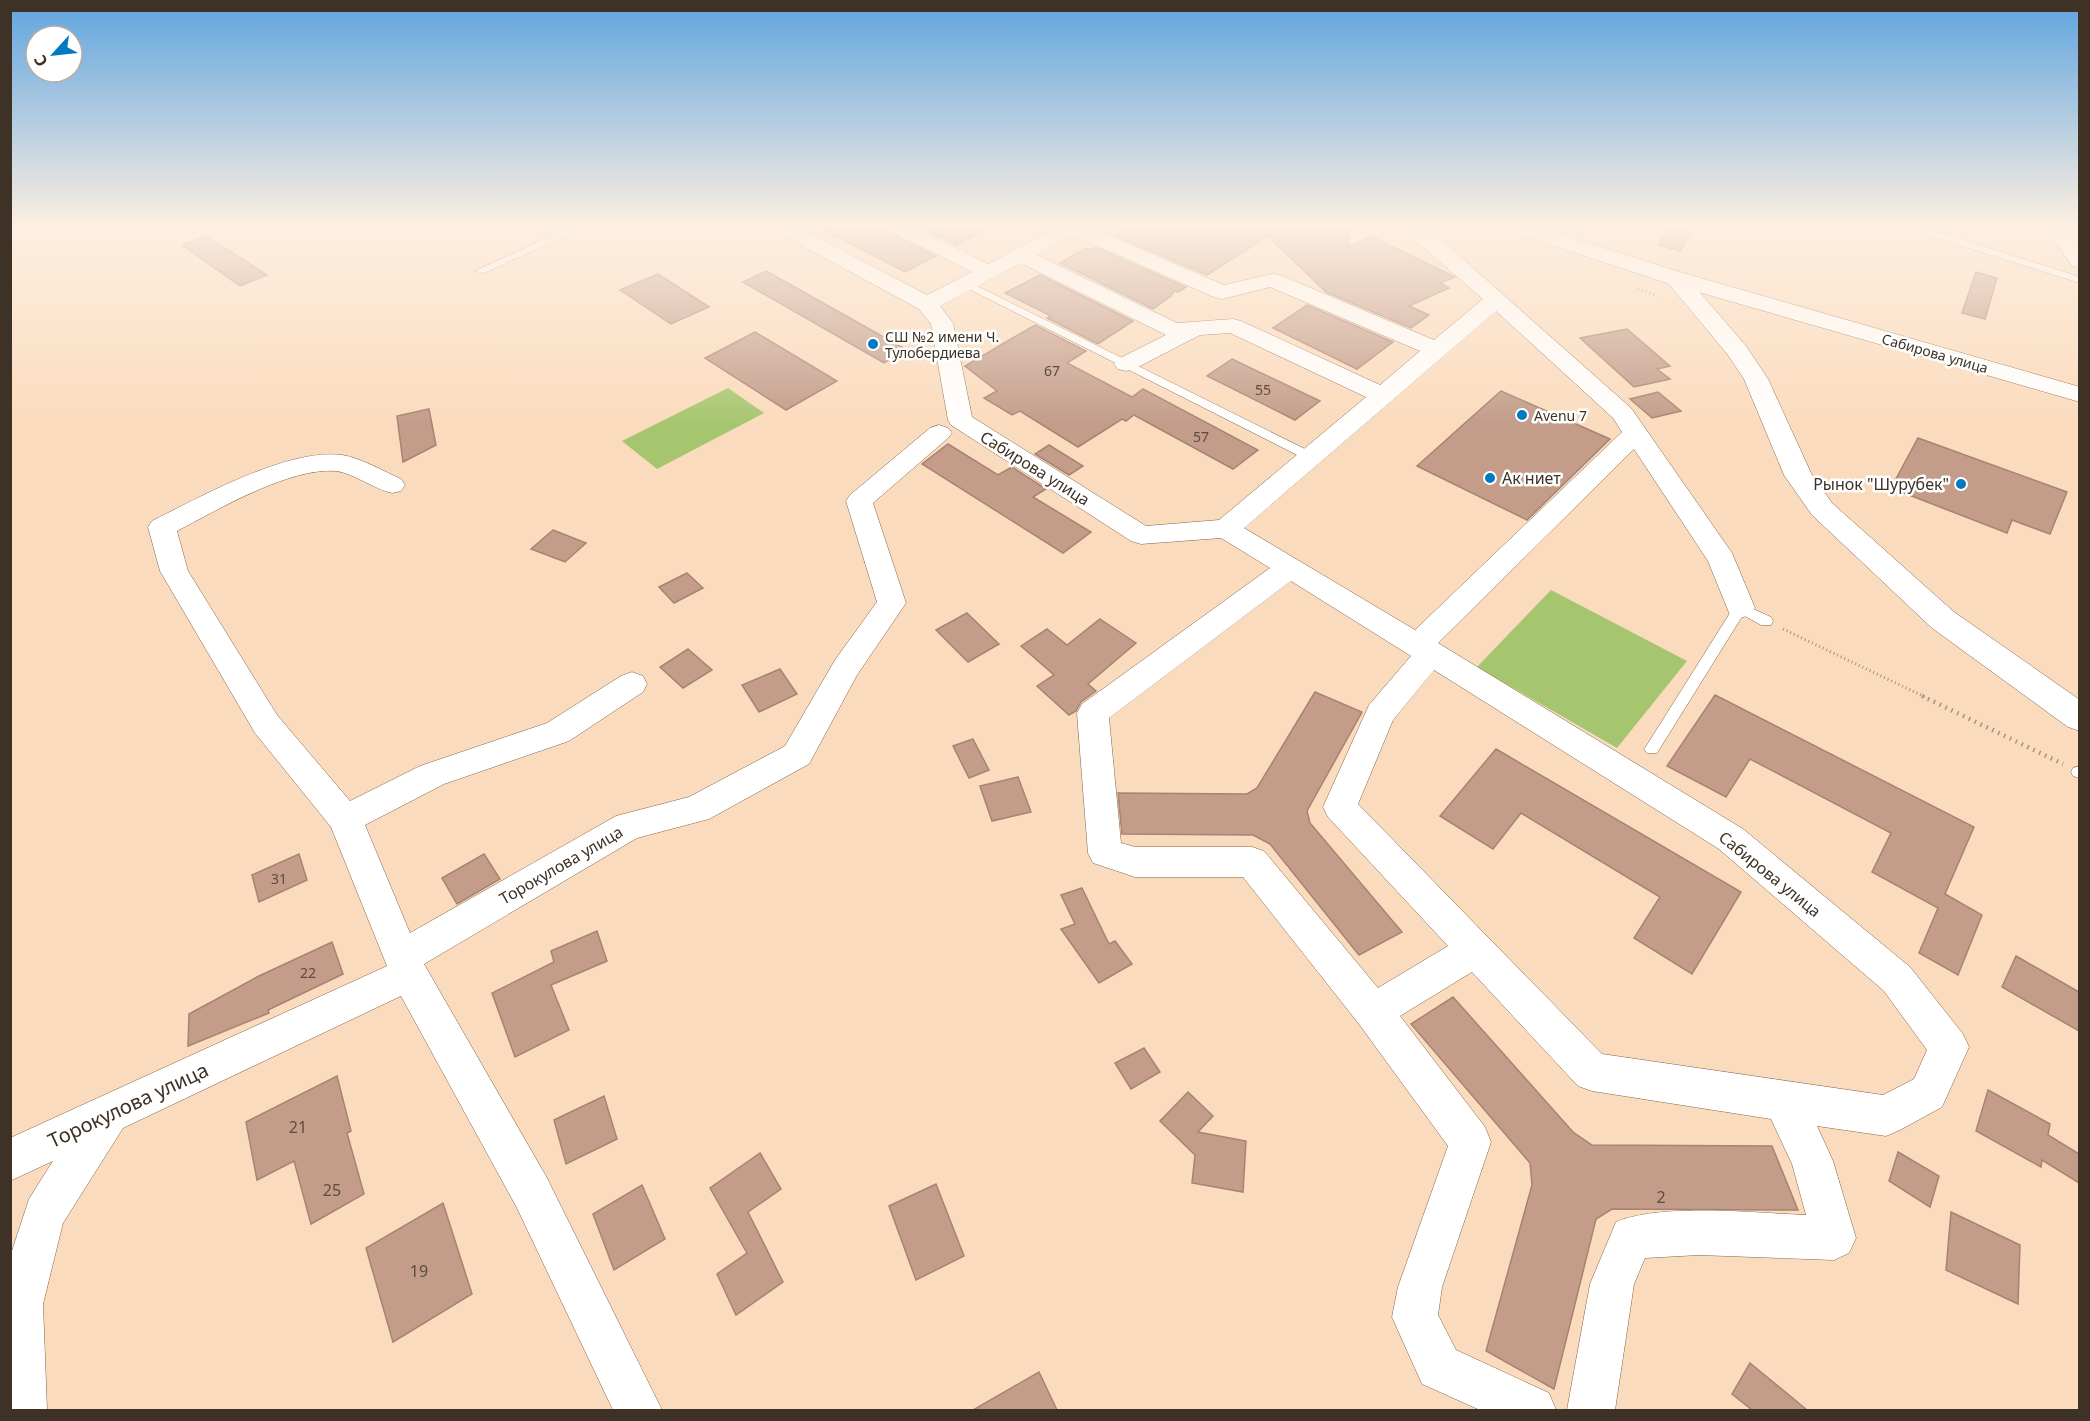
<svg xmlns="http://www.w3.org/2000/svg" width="2090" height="1421" font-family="'Noto Sans',sans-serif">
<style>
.green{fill:#a5c66f}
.building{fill:#c39c8a;stroke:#a88371;stroke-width:1.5}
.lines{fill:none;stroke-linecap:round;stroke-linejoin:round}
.lane-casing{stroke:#80654a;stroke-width:1}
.street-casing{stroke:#80654a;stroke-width:1}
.secondary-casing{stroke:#80654a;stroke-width:1}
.highway-casing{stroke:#80654a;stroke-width:1}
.path-far1{stroke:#a8917b;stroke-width:3;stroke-dasharray:1 3;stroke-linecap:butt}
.path{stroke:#a8917b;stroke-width:4.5;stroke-dasharray:1.5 5;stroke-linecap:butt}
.lane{fill:#fff;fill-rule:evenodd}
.street{fill:#fff;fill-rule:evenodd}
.secondary{fill:#fff;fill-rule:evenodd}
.highway{fill:#fff;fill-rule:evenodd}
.poi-dot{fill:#017ac3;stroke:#fff;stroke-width:2}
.labels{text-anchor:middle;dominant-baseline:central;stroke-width:5;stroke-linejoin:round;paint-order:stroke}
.far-poi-label{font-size:14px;fill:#3e3226;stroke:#fff;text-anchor:start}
.far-street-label{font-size:14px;fill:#3e3226;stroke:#fff}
.number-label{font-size:14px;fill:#5f4c3f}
.street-label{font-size:16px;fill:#3e3226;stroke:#fff}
.poi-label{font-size:16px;fill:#3e3226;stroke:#fff;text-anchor:start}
.near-number-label{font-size:16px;fill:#5f4c3f}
.near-street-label{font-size:20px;fill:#3e3226;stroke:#fff}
</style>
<rect width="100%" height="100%" fill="#fbdbbd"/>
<g class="green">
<path d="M 728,388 L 764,413 L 657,469 L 622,441 Z"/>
<path d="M 1551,590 L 1687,661 L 1617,748 L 1477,667 Z"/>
</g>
<g class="building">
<path d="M 818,227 L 886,227 L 890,233 L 936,256 L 905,272 Z"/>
<path d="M 921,227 L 991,227 L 956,245 Z"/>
<path d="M 1129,227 L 1350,227 L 1348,247 L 1371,236 L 1455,277 L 1440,283 L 1449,288 L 1409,306 L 1429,315 L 1411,328 L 1326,292 L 1268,236 L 1207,275 L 1115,236 Z"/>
<path d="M 1669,227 L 1694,227 L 1680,251 L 1658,245 Z"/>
<path d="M 206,236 L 267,275 L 240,286 L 182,245 Z"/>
<path d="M 1095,247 L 1186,287 L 1178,292 L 1174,291 L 1171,296 L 1153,309 L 1060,263 L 1086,248 L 1090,250 Z"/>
<path d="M 766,271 L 907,350 L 884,363 L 743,282 Z"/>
<path d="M 1976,272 L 1997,278 L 1985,319 L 1962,313 Z"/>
<path d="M 658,274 L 709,307 L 671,324 L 620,290 Z"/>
<path d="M 1040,275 L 1133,321 L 1098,344 L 1047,318 L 1051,316 L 1005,293 Z"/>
<path d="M 1307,305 L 1393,342 L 1357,369 L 1273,328 Z"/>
<path d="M 1035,325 L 1086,351 L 1067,363 L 1132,397 L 1143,389 L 1258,450 L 1233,469 L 1134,415 L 1126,421 L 1122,419 L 1078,447 L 1020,411 L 1012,415 L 984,398 L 997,391 L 965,366 Z"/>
<path d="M 1627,329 L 1670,366 L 1657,369 L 1670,379 L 1634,387 L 1580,338 Z"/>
<path d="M 755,332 L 837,381 L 786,410 L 705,358 Z"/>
<path d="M 1232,359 L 1320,401 L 1295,420 L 1207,376 Z"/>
<path d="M 1501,391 L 1610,439 L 1527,520 L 1417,466 Z"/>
<path d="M 1658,392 L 1681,411 L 1652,418 L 1630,399 Z"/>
<path d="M 429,409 L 436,445 L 403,462 L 397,416 Z"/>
<path d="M 1918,438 L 2067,492 L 2050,534 L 2012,520 L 2007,533 L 1891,488 Z"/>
<path d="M 948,444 L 998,475 L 1012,467 L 1046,489 L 1033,497 L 1091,532 L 1063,553 L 922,464 Z"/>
<path d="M 1049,445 L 1083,466 L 1069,475 L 1035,454 Z"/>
<path d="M 553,530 L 586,543 L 565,562 L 531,549 Z"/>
<path d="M 687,573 L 703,588 L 674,603 L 659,587 Z"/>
<path d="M 967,613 L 999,644 L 968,662 L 936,630 Z"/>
<path d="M 1100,619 L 1136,643 L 1088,684 L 1096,691 L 1081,702 L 1076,711 L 1069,715 L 1037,686 L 1054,675 L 1021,646 L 1047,629 L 1067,645 Z"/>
<path d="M 688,649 L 712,670 L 683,688 L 660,667 Z"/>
<path d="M 780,669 L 797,694 L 759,712 L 742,685 Z"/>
<path d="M 1315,692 L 1362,712 L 1307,811 L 1310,823 L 1402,932 L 1359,955 L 1270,844 L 1253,835 L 1122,834 L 1118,793 L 1247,794 L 1257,788 Z"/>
<path d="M 1715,695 L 1974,827 L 1945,894 L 1982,915 L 1958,975 L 1919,953 L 1938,908 L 1872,872 L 1891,833 L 1750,759 L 1726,797 L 1667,766 Z"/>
<path d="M 973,739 L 989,770 L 969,778 L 953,746 Z"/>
<path d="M 1496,749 L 1741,892 L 1692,974 L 1634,938 L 1660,897 L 1521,813 L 1493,849 L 1440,816 Z"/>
<path d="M 1018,777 L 1031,812 L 992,821 L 980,786 Z"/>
<path d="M 299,854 L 307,880 L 259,902 L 252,875 Z"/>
<path d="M 484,854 L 500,879 L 457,904 L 442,878 Z"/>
<path d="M 1082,888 L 1109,944 L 1115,941 L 1132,964 L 1099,983 L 1061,929 L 1075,924 L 1061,895 Z"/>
<path d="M 597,931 L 607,961 L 551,985 L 569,1030 L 515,1057 L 492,993 L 554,962 L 551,951 Z"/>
<path d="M 332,942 L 343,974 L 268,1010 L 269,1013 L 188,1046 L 189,1014 L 259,976 Z"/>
<path d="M 2016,956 L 2079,992 L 2079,1031 L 2002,987 Z"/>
<path d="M 1453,997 L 1573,1132 L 1592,1145 L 1772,1146 L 1798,1210 L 1612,1209 L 1596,1219 L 1554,1389 L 1486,1351 L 1532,1185 L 1530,1163 L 1411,1024 Z"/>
<path d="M 1144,1048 L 1160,1072 L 1131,1089 L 1115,1063 Z"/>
<path d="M 337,1076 L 351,1131 L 347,1133 L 364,1194 L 311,1224 L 294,1161 L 257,1180 L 246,1122 Z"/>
<path d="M 1988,1090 L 2050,1124 L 2048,1135 L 2079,1154 L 2079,1183 L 2042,1160 L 2041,1167 L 1976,1131 Z"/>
<path d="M 1188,1092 L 1213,1116 L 1198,1132 L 1246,1141 L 1243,1192 L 1192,1183 L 1195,1155 L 1160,1121 Z"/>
<path d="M 604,1096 L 617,1139 L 566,1164 L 554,1120 Z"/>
<path d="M 1898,1152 L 1939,1176 L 1930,1207 L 1889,1181 Z"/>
<path d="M 760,1153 L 781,1189 L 748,1212 L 783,1282 L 736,1315 L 717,1274 L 747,1253 L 710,1188 Z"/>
<path d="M 936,1184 L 964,1256 L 916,1280 L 889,1206 Z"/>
<path d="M 642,1185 L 665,1239 L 614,1270 L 593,1214 Z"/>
<path d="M 443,1203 L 472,1294 L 393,1342 L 366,1248 Z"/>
<path d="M 1951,1212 L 2020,1245 L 2018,1304 L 1946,1270 Z"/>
<path d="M 1750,1363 L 1807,1410 L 1752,1410 L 1732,1394 Z"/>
<path d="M 1039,1372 L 1057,1410 L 973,1410 Z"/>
</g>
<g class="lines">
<g class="lane-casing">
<g id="lane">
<path d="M 571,227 L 585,227 L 484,273 L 475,271 Z"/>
<path d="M 1924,227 L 1934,227 L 1935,231 L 2080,277 L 2080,283 L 1927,235 Z"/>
<path d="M 967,281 L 1315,454 L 1317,457 L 1315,460 L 1307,460 L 963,286 L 963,282 Z"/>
<path d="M 1740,603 L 1771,617 L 1773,621 L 1771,625 L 1761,625 L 1743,615 L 1657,753 L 1647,753 L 1644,749 L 1647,745 L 1735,605 Z"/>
<path d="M 2080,766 L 2080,778 L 2079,778 L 2073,776 L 2071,772 L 2073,768 Z"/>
</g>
</g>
<g class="street-casing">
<g id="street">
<path d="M 772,227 L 798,227 L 927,295 L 972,272 L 891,231 L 888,227 L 915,227 L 988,264 L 1058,227 L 1089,227 L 1224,285 L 1272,274 L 1280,275 L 1434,340 L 1483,299 L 1400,227 L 1424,227 L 1446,244 L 1631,408 L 1732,553 L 1755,608 L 1750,615 L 1740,618 L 1730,615 L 1708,561 L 1634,449 L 1438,643 L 1743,829 L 1910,967 L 1963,1034 L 1969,1047 L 1942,1107 L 1900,1130 L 1886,1136 L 1817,1126 L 1833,1161 L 1856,1238 L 1849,1253 L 1834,1260 L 1699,1255 L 1645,1258 L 1634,1284 L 1615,1410 L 1567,1410 L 1590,1284 L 1616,1222 C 1661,1203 1755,1213 1806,1215 L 1792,1164 L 1771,1119 L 1592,1091 L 1578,1086 L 1472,972 L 1400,1016 L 1485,1127 L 1491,1142 L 1442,1287 L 1438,1315 L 1456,1350 L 1549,1393 L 1556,1410 L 1480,1410 L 1422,1384 L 1392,1317 L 1398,1287 L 1448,1146 L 1359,1024 L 1243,877 L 1135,877 L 1093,863 L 1088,853 L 1077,713 L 1082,704 L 1270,568 L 1221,538 L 1141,544 L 1131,541 L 951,425 L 948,420 L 931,324 L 919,309 L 775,231 ZM 1073,235 L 1214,297 L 1222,299 L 1270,287 L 1420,351 L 1380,385 L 1241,321 L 1233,319 L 1177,323 L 1037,255 ZM 1021,263 L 1166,335 L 1118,359 L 1114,364 L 1118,369 L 1126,371 L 1134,369 L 1200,335 L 1230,333 L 1366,397 L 1219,520 L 1146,526 L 972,417 L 953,323 L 940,306 ZM 1496,311 L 1613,418 L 1622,432 L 1415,630 L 1244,528 ZM 1291,581 L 1411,656 L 1369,705 L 1323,807 L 1328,817 L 1448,946 L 1378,988 L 1264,851 L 1252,847 L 1135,847 L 1121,843 L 1109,718 ZM 1434,670 L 1719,849 L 1884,991 L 1927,1050 L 1914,1079 L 1883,1095 L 1602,1054 L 1358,804 L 1393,720 Z"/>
<path d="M 939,425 L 948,428 L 952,433 L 948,438 L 873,503 L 906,603 L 857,675 L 809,764 L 709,819 L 637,838 L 424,964 L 547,1178 L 662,1410 L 613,1410 L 517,1208 L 401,996 L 123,1128 L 63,1223 L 43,1304 L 47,1410 L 10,1410 L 10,1257 L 29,1199 L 53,1161 L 10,1181 L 10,1138 L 387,966 L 331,827 L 255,733 L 160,571 L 148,527 L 152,521 C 200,497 288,448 342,455 C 361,458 383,471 401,479 L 405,485 L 401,491 L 392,493 C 374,489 353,473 336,471 C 290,467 217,510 177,531 L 188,571 L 277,715 L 350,801 L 420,766 L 547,723 L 621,676 L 632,672 L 643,676 L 647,684 L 643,692 L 569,741 L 444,784 L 365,825 L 410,933 L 616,816 L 689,797 L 785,746 L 835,660 L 877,602 L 846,501 L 850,495 L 930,428 Z"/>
</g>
</g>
<g class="secondary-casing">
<g id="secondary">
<path d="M 2046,227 L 2067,227 L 2080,245 L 2080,267 L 2072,266 Z"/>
<path d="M 1675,271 L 1683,273 L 1746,346 L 1768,379 L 1811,473 L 1832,503 L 1954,612 L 2080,700 L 2080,731 L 2068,727 L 1932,628 L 1812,515 L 1784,475 L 1744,379 L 1728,355 L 1664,278 L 1667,273 Z"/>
</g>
</g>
<g class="highway-casing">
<path id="highway" d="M 1505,227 L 1538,227 L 1683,273 L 2080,387 L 2080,402 L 1667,283 L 1508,231 Z"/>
</g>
<g class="path-far1">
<path d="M 1482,227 L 1495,232"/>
<path d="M 1638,289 L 1657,296"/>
<path d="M 1783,629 L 1925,697"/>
</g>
<path class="path" d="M 1922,696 L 2063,764"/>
<use href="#lane" class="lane"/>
<use href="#street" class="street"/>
<use href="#secondary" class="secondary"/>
<use href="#highway" class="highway"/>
</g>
<linearGradient id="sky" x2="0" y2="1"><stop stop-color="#5fa4df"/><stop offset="0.53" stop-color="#fdefe1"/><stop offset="1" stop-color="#fdefe1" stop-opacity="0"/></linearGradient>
<rect width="2090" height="426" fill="url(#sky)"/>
<g class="poi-dot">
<circle cx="873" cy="344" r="6"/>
<circle cx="1522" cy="415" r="6"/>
<circle cx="1490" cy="478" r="6"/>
<circle cx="1961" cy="484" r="6"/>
</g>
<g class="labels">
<g class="far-poi-label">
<text x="885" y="336">СШ №2 имени Ч.<tspan x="885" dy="16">Тулобердиева</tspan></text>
<text x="1534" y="415">Avenu 7</text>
</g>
<g class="far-street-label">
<text transform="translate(1935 353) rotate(16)">Сабирова улица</text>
</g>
<g class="number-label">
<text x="1052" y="370">67</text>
<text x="1263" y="389">55</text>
<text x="1201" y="436">57</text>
<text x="279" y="878">31</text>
<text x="308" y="972">22</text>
</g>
<g class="street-label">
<text transform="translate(1035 468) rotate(32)">Сабирова улица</text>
<text transform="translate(561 865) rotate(-30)">Торокулова улица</text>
<text transform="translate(1770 874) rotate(39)">Сабирова улица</text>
</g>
<g class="poi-label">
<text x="1502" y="478">Ак ниет</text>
<text x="1949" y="484" text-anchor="end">Рынок "Шурубек"</text>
</g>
<g class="near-number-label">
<text x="298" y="1127">21</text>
<text x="332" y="1190">25</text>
<text x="1661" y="1197">2</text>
<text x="419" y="1271">19</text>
</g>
<g class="near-street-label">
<text transform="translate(128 1105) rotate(-25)">Торокулова улица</text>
</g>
</g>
<rect width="2090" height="1421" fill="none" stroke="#3e3226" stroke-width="24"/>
<g transform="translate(54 54) rotate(243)"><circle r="28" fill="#ffffff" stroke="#b2ada8" stroke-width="1.5"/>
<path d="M0-4.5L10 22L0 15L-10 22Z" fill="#017ac3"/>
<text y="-9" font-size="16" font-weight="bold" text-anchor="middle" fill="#3e3226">С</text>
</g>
</svg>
